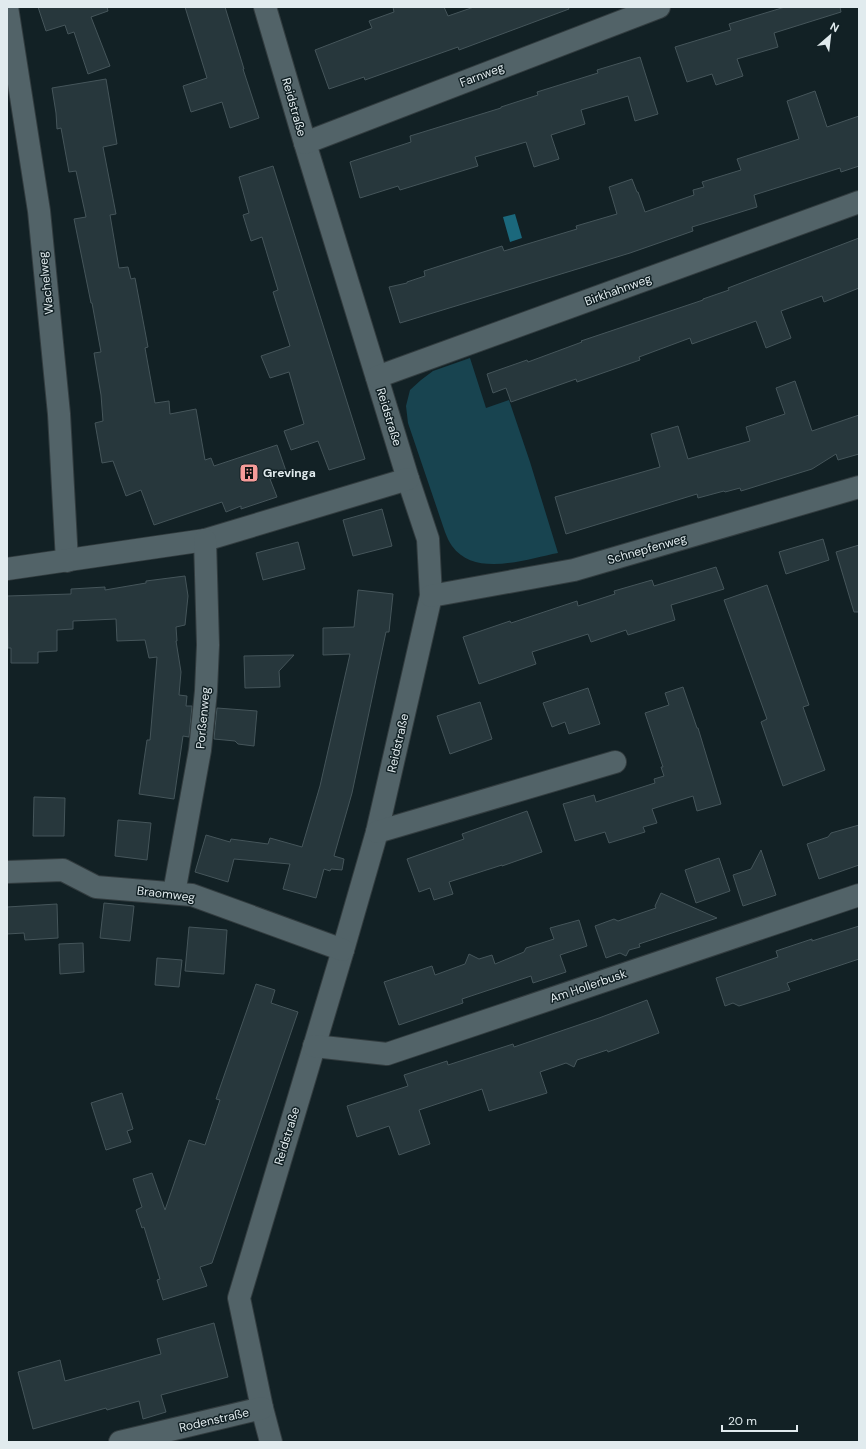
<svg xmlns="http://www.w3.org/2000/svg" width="866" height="1449" font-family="'DM Sans',sans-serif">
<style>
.green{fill:#184450}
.water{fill:#1b687c}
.building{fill:#27373c;stroke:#45555a}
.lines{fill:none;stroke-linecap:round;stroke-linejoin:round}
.minor-casing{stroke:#323c3f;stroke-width:24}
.minor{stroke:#526368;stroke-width:22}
.labels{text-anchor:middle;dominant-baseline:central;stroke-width:3;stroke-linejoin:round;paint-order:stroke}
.street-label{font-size:12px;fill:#e1ebee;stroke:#122125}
.poi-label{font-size:12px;font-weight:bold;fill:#e1ebee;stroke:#122125;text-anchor:start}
</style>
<rect width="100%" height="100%" fill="#122125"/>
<path class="green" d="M 470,358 L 486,408 L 509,400 L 530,462 L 558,553 C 526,559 475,578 452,546 C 449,542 447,537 445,532 L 408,423 L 406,406 L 410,390 L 421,380 L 433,371 Z"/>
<path class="water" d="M 515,214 L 522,238 L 510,242 L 503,217 Z"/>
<g class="building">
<path d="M 38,7 L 107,7 L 108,11 L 91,17 L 110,66 L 88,74 L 74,32 L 68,34 L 65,25 L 46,31 Z"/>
<path d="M 185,7 L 225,7 L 244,69 L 243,69 L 259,118 L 230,128 L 222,102 L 191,112 L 183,86 L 207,78 Z"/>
<path d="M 393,7 L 444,7 L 448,16 L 474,7 L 568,7 L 569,9 L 459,50 L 458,47 L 365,80 L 364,77 L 329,89 L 315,50 L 372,28 L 369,21 L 394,12 Z"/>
<path d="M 785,7 L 840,7 L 841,12 L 774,33 L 778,47 L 737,59 L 743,76 L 716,85 L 712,74 L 687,82 L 675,47 L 731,30 L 729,24 Z"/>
<path d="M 640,57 L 658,114 L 635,121 L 628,96 L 581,110 L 585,124 L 551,135 L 559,159 L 534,167 L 526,142 L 475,157 L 478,166 L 400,190 L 398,186 L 360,198 L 350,162 L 411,142 L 410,136 L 501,108 L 501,107 L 538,95 L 537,92 L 598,73 L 597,70 Z"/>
<path d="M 106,79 L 117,144 L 103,147 L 116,214 L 110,215 L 119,268 L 128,267 L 131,279 L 135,278 L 148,347 L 145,348 L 155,403 L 169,401 L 170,414 L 196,409 L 205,460 L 211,458 L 214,466 L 277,445 L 287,474 L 270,479 L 277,497 L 241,509 L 241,506 L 226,512 L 222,502 L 154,525 L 141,490 L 126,496 L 113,461 L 102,463 L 95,423 L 103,421 L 101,395 L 94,353 L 101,352 L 92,303 L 91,303 L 74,219 L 86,217 L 76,171 L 69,172 L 61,128 L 57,129 L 56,113 L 52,88 Z"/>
<path d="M 815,91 L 827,127 L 859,116 L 859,166 L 841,172 L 840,168 L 754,195 L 757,207 L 692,227 L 693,231 L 630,253 L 400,323 L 389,287 L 407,283 L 407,282 L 425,276 L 424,271 L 502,246 L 504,251 L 577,229 L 576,226 L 617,214 L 609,187 L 632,179 L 637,192 L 638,192 L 645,212 L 694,195 L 693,190 L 704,187 L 702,182 L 741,170 L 737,159 L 799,139 L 787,101 Z"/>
<path d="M 273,166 L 365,459 L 329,470 L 318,441 L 291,450 L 284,431 L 304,424 L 289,372 L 270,378 L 261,356 L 290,346 L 273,292 L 278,290 L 262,237 L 251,241 L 243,215 L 249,213 L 239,177 Z"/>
<path d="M 859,238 L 859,288 L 824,302 L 822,296 L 781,311 L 791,338 L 766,348 L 756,321 L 692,344 L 690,338 L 639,357 L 640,360 L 577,382 L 576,379 L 511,402 L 506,388 L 493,393 L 487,374 L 527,360 L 528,362 L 582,342 L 581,341 L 703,300 L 703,299 L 729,290 L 728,288 Z"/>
<path d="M 795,381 L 812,431 L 859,415 L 859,454 L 838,460 L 836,454 L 812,469 L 741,491 L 740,488 L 725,492 L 724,491 L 698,498 L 697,494 L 566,534 L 555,497 L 660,467 L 651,434 L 678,426 L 688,459 L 750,441 L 746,427 L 785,414 L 776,388 Z"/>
<path d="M 382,509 L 392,546 L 353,556 L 343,520 Z"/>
<path d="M 823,539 L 829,560 L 786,574 L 779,552 Z"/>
<path d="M 298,542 L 305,569 L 263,580 L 256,553 Z"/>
<path d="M 859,545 L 859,612 L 854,612 L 836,552 Z"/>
<path d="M 716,567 L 724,589 L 671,605 L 675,620 L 628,635 L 626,630 L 591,642 L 588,634 L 532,652 L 536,664 L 479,684 L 463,637 L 510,621 L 511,623 L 577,601 L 578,606 L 615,594 L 614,591 L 652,580 L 654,586 Z"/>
<path d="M 185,576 L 188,596 L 185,625 L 176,627 L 177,641 L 176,641 L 181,672 L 179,695 L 187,696 L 186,706 L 192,706 L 189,737 L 183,736 L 174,799 L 139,794 L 147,740 L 150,740 L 157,657 L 149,658 L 145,640 L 117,641 L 116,619 L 73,621 L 73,629 L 57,630 L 57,651 L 38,652 L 38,663 L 11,663 L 11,648 L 8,648 L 7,596 L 71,594 L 71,589 L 105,587 L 105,590 L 146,583 L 146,581 Z"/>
<path d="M 767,585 L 809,705 L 803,707 L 825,770 L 783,786 L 761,722 L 767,719 L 724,600 Z"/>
<path d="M 358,590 L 393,594 L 389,632 L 386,632 L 352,793 L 334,856 L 344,859 L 342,870 L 331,869 L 330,871 L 324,869 L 316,898 L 283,889 L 290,864 L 234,859 L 228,882 L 195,872 L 206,835 L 230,842 L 231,839 L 268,844 L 270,838 L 302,847 L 320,786 L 350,654 L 323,655 L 323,628 L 354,627 Z"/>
<path d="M 294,655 L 279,671 L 280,687 L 245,688 L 244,656 Z"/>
<path d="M 683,687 L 697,728 L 698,728 L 721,804 L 697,811 L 693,796 L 652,809 L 657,823 L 643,827 L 645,832 L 609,843 L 605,832 L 575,841 L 563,804 L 594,795 L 596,802 L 655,783 L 654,779 L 664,776 L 661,767 L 663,767 L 645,713 L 669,705 L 665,693 Z"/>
<path d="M 588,688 L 600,724 L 569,734 L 565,722 L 552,727 L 543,703 Z"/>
<path d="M 480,702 L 492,739 L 450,754 L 437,716 Z"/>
<path d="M 217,708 L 257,711 L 254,746 L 238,744 L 235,741 L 214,739 Z"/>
<path d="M 34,797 L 65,798 L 64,836 L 33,836 Z"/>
<path d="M 527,811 L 542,852 L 502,866 L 502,865 L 449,882 L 453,894 L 434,900 L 430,888 L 419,892 L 407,859 L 464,839 L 462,834 Z"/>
<path d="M 118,820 L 151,823 L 147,860 L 115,856 Z"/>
<path d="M 859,825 L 859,865 L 819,879 L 807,844 L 828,837 L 831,833 Z"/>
<path d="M 761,850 L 776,895 L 743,906 L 733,875 L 751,869 Z"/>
<path d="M 719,858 L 730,891 L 696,903 L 685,870 Z"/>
<path d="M 661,893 L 717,918 L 639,944 L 640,947 L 629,950 L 626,956 L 620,953 L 606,958 L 595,926 L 614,919 L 618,921 L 656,908 L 655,906 Z"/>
<path d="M 104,903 L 134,906 L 130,941 L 100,938 Z"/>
<path d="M 57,904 L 58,938 L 25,940 L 24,933 L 7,934 L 7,907 Z"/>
<path d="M 579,920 L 587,946 L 560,955 L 566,972 L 533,983 L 531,976 L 462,999 L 463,1003 L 399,1025 L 384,982 L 432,966 L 435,975 L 465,964 L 469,954 L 479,959 L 492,955 L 495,964 L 524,952 L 526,948 L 554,939 L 550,928 Z"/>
<path d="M 859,926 L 859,959 L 787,983 L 790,990 L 739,1006 L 733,1003 L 725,1006 L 716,978 L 778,957 L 776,951 L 812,939 L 812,941 Z"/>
<path d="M 189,927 L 227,930 L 224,974 L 185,971 Z"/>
<path d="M 83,943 L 84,972 L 60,974 L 59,944 Z"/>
<path d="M 157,958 L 182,960 L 179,987 L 155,985 Z"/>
<path d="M 256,984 L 275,990 L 271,1003 L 298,1012 L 212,1263 L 200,1267 L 207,1286 L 163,1300 L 157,1280 L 160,1279 L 144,1227 L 142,1228 L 136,1210 L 142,1207 L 133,1179 L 152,1173 L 165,1210 L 189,1140 L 205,1145 L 220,1100 L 216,1099 Z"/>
<path d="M 647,1000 L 659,1033 L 608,1052 L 607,1050 L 577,1060 L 574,1067 L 566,1063 L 540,1072 L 547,1093 L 489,1111 L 482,1089 L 419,1110 L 430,1144 L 399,1155 L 389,1126 L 357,1137 L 347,1106 L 408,1086 L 404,1075 L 447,1061 L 448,1065 L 513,1044 L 514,1047 L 599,1018 Z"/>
<path d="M 122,1093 L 133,1129 L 127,1131 L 131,1142 L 106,1150 L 91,1103 Z"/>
<path d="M 214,1323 L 228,1377 L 161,1395 L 166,1412 L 143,1419 L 139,1401 L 107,1410 L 106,1408 L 33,1429 L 18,1372 L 60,1360 L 65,1381 L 161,1354 L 157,1339 Z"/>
</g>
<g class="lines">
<g class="minor-casing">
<g id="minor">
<path d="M 7,7 L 39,211 L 59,414 L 67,561"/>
<path d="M 265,7 L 305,143 L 408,479 L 428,539 L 431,596 L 377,832 L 343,950 L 239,1298 L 262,1408 L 271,1442"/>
<path d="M 305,143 L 659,7"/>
<path d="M 377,377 L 859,202"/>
<path d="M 7,569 L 205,540 L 408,479"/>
<path d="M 431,596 L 574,570 L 859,487"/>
<path d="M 377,832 L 615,762"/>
<path d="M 7,872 L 63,870 L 96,887 L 192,895 L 343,950"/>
<path d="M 174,893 L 200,750 L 206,691 L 208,645 L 205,540"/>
<path d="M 314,1046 L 387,1054 L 859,895"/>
<path d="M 120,1442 L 262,1408"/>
</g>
</g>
<use href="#minor" class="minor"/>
</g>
<defs>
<g id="building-square" transform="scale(1)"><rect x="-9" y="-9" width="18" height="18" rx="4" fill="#f59b99" stroke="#122125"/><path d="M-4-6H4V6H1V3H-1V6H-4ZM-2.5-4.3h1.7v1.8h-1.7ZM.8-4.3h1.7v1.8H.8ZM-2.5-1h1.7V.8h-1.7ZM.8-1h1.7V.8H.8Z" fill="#111"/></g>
</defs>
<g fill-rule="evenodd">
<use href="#building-square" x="249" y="473"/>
</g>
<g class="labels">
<g class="street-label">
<text transform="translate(482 75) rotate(-21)">Farnweg</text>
<text transform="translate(294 107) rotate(74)">Reidstraße</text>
<text transform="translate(46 283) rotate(-96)">Wachelweg</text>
<text transform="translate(618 290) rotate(-20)">Birkhahnweg</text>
<text transform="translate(389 417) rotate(73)">Reidstraße</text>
<text transform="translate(647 549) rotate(-16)">Schnepfenweg</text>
<text transform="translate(203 718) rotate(-85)">Porßenweg</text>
<text transform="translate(398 743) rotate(-77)">Reidstraße</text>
<text transform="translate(166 894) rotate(7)">Braomweg</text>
<text transform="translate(588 986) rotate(-19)">Am Hollerbusk</text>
<text transform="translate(287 1136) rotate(-73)">Reidstraße</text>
<text transform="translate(214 1420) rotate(-13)">Rodenstraße</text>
</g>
<g class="poi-label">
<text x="263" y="473">Grevinga</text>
</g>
</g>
<rect width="866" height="1449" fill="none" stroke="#e1ebee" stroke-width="16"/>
<g transform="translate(830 36) rotate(28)" stroke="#122125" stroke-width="3" paint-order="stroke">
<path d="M0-3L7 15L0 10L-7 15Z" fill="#e1ebee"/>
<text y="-6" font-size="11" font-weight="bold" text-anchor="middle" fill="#e1ebee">N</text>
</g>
<path d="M722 1425v6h75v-6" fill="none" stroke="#e1ebee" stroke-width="2"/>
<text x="728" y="1425" font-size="12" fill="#e1ebee" stroke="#122125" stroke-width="3" paint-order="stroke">20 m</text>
</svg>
